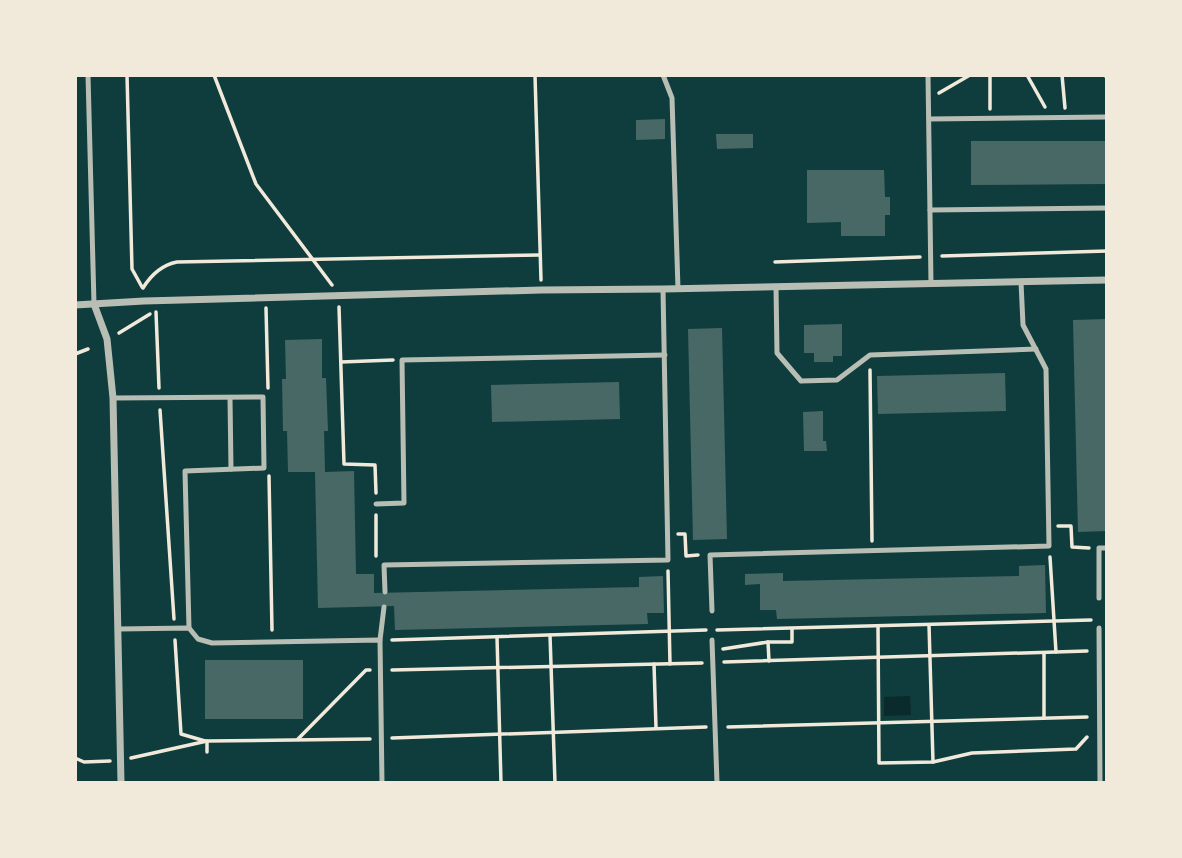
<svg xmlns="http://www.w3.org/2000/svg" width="1182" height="858" font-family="'Sofia Sans Condensed',sans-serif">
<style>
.water{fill:#0a2a2b}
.building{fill:#486865}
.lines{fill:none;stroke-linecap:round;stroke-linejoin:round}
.path{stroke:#f1e9da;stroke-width:3.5}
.service{stroke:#b8beb3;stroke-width:5}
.minor{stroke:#b8beb3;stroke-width:7}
</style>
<rect width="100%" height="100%" fill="#0f3d3e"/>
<path class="water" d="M 910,696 L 911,715 L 884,716 L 884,697 Z"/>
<g class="building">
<path d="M 665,119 L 665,139 L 636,140 L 636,120 Z"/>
<path d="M 716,134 L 753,134 L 753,148 L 717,149 Z"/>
<path d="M 971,141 L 1107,141 L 1107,184 L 971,185 Z"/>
<path d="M 807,170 L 884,170 L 885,197 L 890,197 L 890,215 L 885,215 L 885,236 L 841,236 L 841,222 L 807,223 Z"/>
<path d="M 1107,319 L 1107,531 L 1078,532 L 1073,320 Z"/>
<path d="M 842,324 L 842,356 L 833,356 L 833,362 L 814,362 L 814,353 L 804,353 L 804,325 Z"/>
<path d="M 722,328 L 727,539 L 693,540 L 688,329 Z"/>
<path d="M 322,339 L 322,378 L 326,378 L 328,431 L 324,431 L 325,472 L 354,471 L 356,574 L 374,574 L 374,593 L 639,587 L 639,577 L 663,576 L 664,613 L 647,613 L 648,624 L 395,630 L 394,606 L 318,608 L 315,472 L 288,472 L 287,431 L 283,431 L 282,379 L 286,379 L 285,340 Z"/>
<path d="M 1005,373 L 1006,411 L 878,414 L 877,376 Z"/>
<path d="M 619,382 L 620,419 L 492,422 L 491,385 Z"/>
<path d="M 823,411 L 823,441 L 826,441 L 827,451 L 804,451 L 803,412 Z"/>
<path d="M 1045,565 L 1046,613 L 777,619 L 776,610 L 760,610 L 760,584 L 745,585 L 745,574 L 783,573 L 783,581 L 1019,576 L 1019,566 Z"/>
<rect x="205" y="660" width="98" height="59"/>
</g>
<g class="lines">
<g class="path">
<path d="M 127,75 L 132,269 L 142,287"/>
<path d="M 214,75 L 256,184 L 332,285"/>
<path d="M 535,75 L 541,280"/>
<path d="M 990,75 L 990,109"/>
<path d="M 1027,75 L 1045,107"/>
<path d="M 1062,75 L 1065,108"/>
<path d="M 1105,75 L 1107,78"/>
<path d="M 939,93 L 970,75"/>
<path d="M 942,256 L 1107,251"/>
<path d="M 775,262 L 920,257"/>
<path d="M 143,288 C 151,275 162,265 177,262 L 540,255"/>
<path d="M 339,307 L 344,464 L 375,465 L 376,493"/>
<path d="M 266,308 L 268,388"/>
<path d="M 156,312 L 159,388"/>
<path d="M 119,333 L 150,314"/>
<path d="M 75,354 L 88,349"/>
<path d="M 341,362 L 393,360"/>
<path d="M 870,370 L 872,541"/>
<path d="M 160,410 L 174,619"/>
<path d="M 269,476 L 272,630"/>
<path d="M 376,515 L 376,556"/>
<path d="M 1058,526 L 1071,526 L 1072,547 L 1089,548"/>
<path d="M 678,534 L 685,534 L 686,556 L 698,555"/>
<path d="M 1050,557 L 1056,652"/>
<path d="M 668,571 L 670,664"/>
<path d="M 929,625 L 933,762"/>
<path d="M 878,626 L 879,763 L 933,762 L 972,753 L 1076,749 L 1087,737"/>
<path d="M 717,630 L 1091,620"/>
<path d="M 550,635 L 555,783"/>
<path d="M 497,637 L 501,783"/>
<path d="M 175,640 L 181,734 L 205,741"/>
<path d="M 392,640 L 706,630"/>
<path d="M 768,642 L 769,661"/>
<path d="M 723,649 L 768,642 L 792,642 L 792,629"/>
<path d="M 1044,653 L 1044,718"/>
<path d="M 724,662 L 1087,651"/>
<path d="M 654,664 L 656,728"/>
<path d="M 392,670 L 702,663"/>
<path d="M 728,727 L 1087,717"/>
<path d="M 392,738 L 706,727"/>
<path d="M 298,739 L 366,670 L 370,670"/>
<path d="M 207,741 L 207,752"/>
<path d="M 75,758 L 84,762 L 110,761"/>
<path d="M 131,758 L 207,741 L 370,739"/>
</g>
<g class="service">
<path d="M 88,75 L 94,304"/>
<path d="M 663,75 L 672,98 L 678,289"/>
<path d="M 928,75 L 931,284"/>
<path d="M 929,119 L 1107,117"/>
<path d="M 930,210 L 1107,208"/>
<path d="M 776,287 L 777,353 L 801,381 L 837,380 L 870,355 L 1036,349"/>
<path d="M 113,398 L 263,397 L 264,468 L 185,471 L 189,628"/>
<path d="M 230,398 L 231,469"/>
<path d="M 376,504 L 404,503 L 402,360 L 665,355"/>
<path d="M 385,592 L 384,565 L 668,560 L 663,289"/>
<path d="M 1099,598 L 1099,548 L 1107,548"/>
<path d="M 712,611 L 710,555 L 1049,546 L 1046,369 L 1023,325 L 1021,282"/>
<path d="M 1099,628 L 1100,783"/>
<path d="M 119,629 L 189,628 L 198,639 L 212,643 L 380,640 L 382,783"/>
<path d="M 380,640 L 384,607"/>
<path d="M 712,640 L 717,783"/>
</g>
<g class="minor">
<path d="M 94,304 L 107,339 L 113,398 L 121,783"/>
<path d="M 75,305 L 144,301 L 541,290 L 663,289 L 1107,280"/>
</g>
</g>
<rect width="1182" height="858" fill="none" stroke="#f1e9da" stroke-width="154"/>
</svg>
